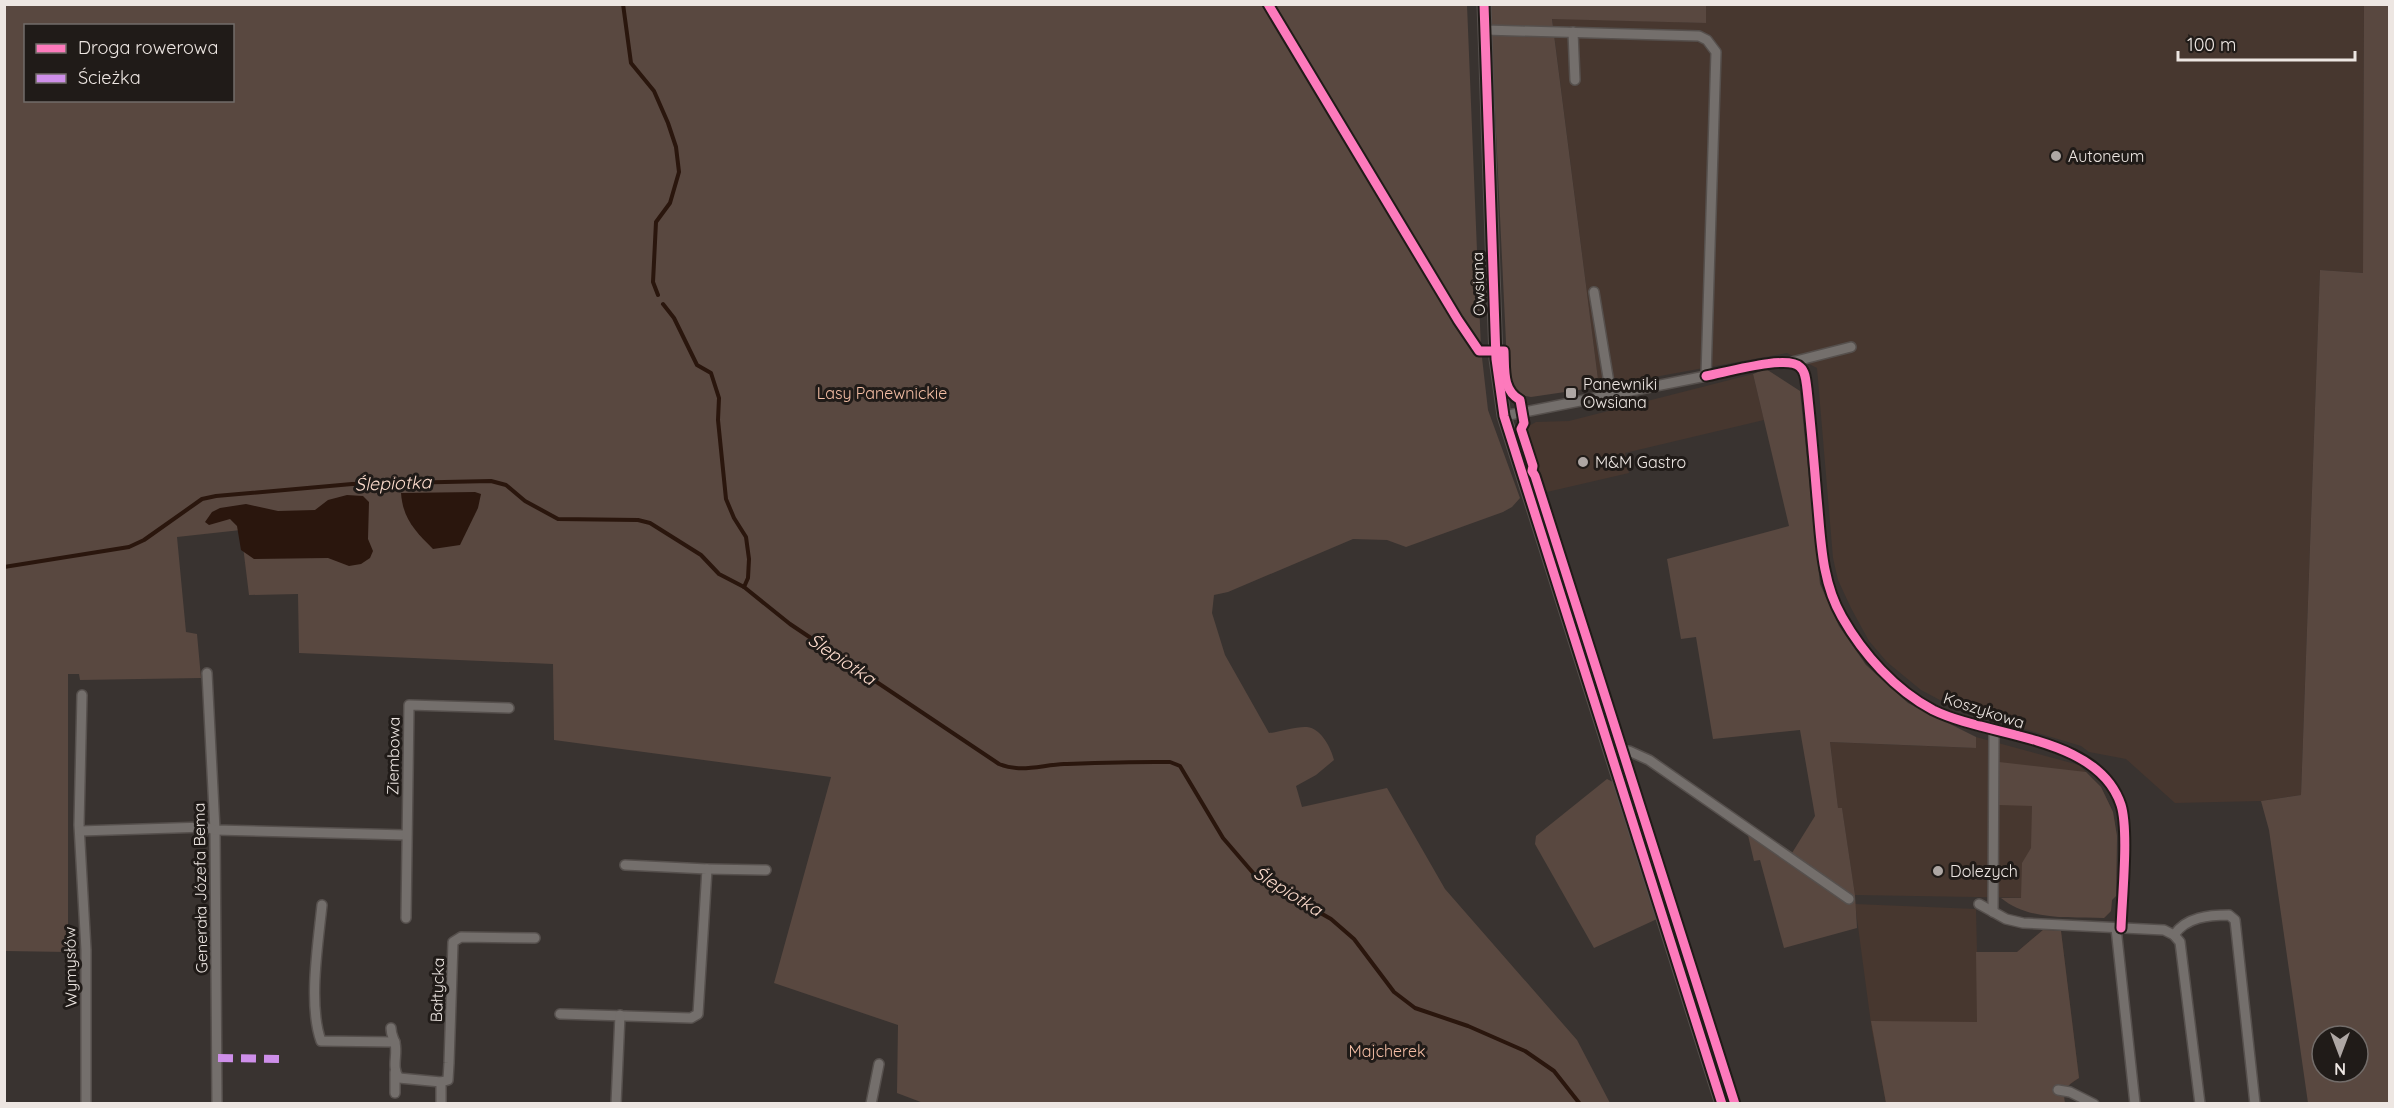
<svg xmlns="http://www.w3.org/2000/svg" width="2394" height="1108" font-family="Quicksand,sans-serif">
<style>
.built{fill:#47372f}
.green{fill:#594840;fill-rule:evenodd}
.water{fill:#2a160d}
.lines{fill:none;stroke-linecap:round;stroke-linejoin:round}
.stream{stroke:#2a160d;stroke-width:4}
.minor-casing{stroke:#56504d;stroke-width:12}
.tertiary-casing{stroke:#56504d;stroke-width:15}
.minor{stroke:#746f6c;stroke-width:9}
.tertiary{stroke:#746f6c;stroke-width:12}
.quiet{stroke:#ce8fe9;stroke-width:8;stroke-dasharray:15 8;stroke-linecap:butt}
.cycleway-casing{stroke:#201b18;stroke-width:13}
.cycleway{stroke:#fd7abc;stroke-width:9}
.poi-dot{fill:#aea7a4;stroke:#201b18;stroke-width:2}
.labels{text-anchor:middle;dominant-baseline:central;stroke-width:6;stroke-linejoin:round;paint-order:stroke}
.poi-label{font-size:16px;fill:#ede6e2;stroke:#201b18;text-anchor:start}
.street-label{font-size:16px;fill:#ede6e2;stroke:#201b18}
.park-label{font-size:16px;fill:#f4bea5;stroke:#201b18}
.water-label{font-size:18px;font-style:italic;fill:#fddccd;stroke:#201b18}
</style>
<rect width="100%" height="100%" fill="#393330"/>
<g class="built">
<path d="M 1706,4 L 2364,5 L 2363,273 L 2320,270 L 2301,795 L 2261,801 L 2175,803 L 2126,759 L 2089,752 L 2081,746 L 1955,708 L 1921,690 L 1887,662 L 1869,641 L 1851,608 L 1838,580 L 1833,558 L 1817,368 L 1787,353 L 1599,387 L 1552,18 L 1705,23 Z"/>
<path d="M 1753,374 L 1764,420 L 1625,453 L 1629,473 L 1547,492 L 1525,428 L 1536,422 L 1569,421 Z"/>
<path d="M 1976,737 L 2079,765 L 2101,787 L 2113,812 L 2117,836 L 2116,896 L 2112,900 L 2111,911 L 2104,918 L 2037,898 L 1855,895 L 1842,809 L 1838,809 L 1830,742 L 1975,748 Z"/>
<path d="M 1855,904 L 1976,909 L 1977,952 L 2017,952 L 2043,930 L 2061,931 L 2079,1078 L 2067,1086 L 2063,1095 L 2065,1103 L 1886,1103 L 1872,1031 Z"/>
</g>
<g class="green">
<path d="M 5,5 L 1467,5 L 1481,349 L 1488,410 L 1520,498 L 1512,507 L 1503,512 L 1406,547 L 1387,540 L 1353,539 L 1228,592 L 1214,595 L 1212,613 L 1225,655 L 1269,733 C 1279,732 1298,726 1307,727 C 1321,728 1331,748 1334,760 L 1316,775 L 1296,786 L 1302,807 L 1387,788 L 1445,889 L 1577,1040 L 1610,1103 L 926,1104 L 897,1093 L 898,1025 L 774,983 L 831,777 L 554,740 L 553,664 L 299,653 L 298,594 L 249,595 L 241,530 L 177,537 L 186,632 L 197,634 L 201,678 L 80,680 L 79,674 L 68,674 L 68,952 L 5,951 ZM 26,26 L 232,26 L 232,100 L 26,100 Z"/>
<path d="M 1490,5 L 1706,5 L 1706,23 L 1552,19 L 1599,387 L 1531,397 L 1520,395 L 1508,385 Z"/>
<path d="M 2364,5 L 2390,5 L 2389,1103 L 2308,1103 L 2269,830 L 2261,801 L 2301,795 L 2320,270 L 2363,273 ZM 2322,1036 L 2358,1036 L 2358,1072 L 2322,1072 Z"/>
<path d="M 1766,369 L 1800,391 L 1820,584 L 1839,626 L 1866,665 L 1908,703 L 1976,737 L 1976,748 L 1830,742 L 1838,808 L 1842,808 L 1855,895 L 1857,928 L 1784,948 L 1760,860 L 1754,861 L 1747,831 L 1792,853 L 1815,816 L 1800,730 L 1713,739 L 1696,637 L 1681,639 L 1667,559 L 1789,526 L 1753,374 Z"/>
<path d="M 1529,470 L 1534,477 L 1565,578 L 1561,579 L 1528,473 Z"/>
<path d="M 1593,665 L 1605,702 L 1601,703 L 1589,666 Z"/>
<path d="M 1999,762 L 2086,772 L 2101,787 L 2113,812 L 2117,836 L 2116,896 L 2112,900 L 2111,911 L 2104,918 C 2069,917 2029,921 2001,898 L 2021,898 L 2022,863 L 2031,848 L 2032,806 L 1999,805 Z"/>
<path d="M 1625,765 L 1639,811 L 1635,812 L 1621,766 Z"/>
<path d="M 1607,779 L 1613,782 L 1657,919 L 1594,948 L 1535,844 L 1536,836 Z"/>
<path d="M 1642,821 L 1661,881 L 1657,878 L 1639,822 Z"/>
<path d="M 2043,930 L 2061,931 L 2079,1078 C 2068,1085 2062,1089 2065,1103 L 1886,1103 L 1871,1021 L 1977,1022 L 1976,952 L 2017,952 Z"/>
<path d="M 1692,976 L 1705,1017 L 1701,1018 L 1688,977 Z"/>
<path d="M 1722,1068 L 1733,1102 L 1729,1103 L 1718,1070 Z"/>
</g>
<g class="water">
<path d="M 475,492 L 481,494 L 478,508 L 460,545 L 433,549 C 415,531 403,519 401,493 Z"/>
<path d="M 347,495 L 363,496 L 369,502 L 368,539 L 373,551 L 370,558 L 361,564 L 349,566 L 328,558 L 254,559 L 241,550 L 237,526 L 230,519 L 209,525 L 205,522 L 212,512 L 220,508 L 246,504 L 278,511 L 315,510 L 328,500 Z"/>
</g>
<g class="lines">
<g class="stream">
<path d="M 623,4 L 631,63 L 654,91 L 668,123 L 676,147 L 679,172 L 670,203 L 656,222 L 653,282 L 658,295"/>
<path d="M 663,304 L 674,318 L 697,365 L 711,373 L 719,398 L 718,420 L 726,499 L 734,518 L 746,537 L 749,559 L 748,578 L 744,587"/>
<path d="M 4,567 L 129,547 L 144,540 L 202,499 L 216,496 L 352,484 L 491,481 L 506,485 L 525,501 L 558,519 L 638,520 L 650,523 L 701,555 L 719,574 L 744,587 L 790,624 L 999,764 C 1021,773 1041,765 1064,764 C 1095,763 1125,762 1155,762 L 1170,762 L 1180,766 L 1223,838 L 1254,874 L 1264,881 L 1331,919 L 1354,939 L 1394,992 L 1415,1008 L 1468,1026 L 1525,1051 L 1554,1071 L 1580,1104"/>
</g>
<g class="minor-casing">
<g id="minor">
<path d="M 1485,30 L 1699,36 L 1707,40 L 1716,52 L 1706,376 L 1504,416"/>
<path d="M 1573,32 L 1575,80"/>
<path d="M 1594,292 L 1611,395"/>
<path d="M 1792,362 L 1851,347"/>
<path d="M 1706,376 C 1724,373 1788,354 1800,367 C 1806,372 1806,382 1807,389 C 1811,425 1814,462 1817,498 C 1821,538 1821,581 1842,617 C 1863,654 1895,690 1933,710 C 1990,738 2098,735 2121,805 C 2129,831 2122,898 2121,928"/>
<path d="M 207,673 L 215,830 L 217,1104"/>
<path d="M 82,695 L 79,825 L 86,950 L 86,1104"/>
<path d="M 1610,753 L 1629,751 L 1649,760 L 1849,899"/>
<path d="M 80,831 L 205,827 L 215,830 L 406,835"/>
<path d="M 707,869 L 766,870"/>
<path d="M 1979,904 L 2006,919 L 2023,923 L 2164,930 L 2174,935 L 2180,942 L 2200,1104"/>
<path d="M 322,905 C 318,944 308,1005 321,1041 L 395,1042"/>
<path d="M 1993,912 L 1994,730"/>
<path d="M 406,918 L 409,705 L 509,708"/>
<path d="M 2116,928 L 2135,1104"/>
<path d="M 2174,935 C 2186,917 2209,915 2229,915 L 2235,920 L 2255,1104"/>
<path d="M 560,1014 L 691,1018 L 698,1014 L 707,869 L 625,865"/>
<path d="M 391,1028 C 391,1034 393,1037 395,1043 C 398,1055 391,1067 399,1078 L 441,1082"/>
<path d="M 2058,1090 L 2070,1092 L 2094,1104"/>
<path d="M 395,1093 L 395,1072"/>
<path d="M 441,1104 L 441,1082 L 448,1080 L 449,1063 L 453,942 L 461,937 L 535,938"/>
<path d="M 616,1104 L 620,1015"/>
<path d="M 871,1104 L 879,1064"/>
</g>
</g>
<g class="tertiary-casing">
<path id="tertiary" d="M 1484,4 L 1496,359 L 1504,416 L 1722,1104"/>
</g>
<use href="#minor" class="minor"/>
<use href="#tertiary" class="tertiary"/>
<path class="quiet" d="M 218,1058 L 284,1059"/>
<g class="cycleway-casing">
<g id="cycleway">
<path d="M 1268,4 L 1458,320 L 1479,351 L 1504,351 C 1505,369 1502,390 1520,400 L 1524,423 L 1521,429 L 1533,466 L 1532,471 L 1535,476 L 1735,1104"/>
<path d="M 1484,4 L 1496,359 L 1504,416 L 1722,1104"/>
<path d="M 1706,376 C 1724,373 1788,354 1800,367 C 1806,372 1806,382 1807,389 C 1811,425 1814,462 1817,498 C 1821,538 1821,581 1842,617 C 1863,654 1895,690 1933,710 C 1990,738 2098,735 2121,805 C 2129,831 2122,898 2121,928"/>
</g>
</g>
<use href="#cycleway" class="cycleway"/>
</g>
<g class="poi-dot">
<circle cx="2056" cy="156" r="6"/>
<rect x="1565" y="387" width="12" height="12" rx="3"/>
<circle cx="1583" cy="462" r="6"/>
<circle cx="1938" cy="871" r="6"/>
</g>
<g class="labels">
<g class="poi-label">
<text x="2068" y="156">Autoneum</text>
<text x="1583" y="384">Panewniki<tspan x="1583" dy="18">Owsiana</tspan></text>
<text x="1595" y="462">M&amp;M Gastro</text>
<text x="1950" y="871">Dolezych</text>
</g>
<g class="street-label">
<text transform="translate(1478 284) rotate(-92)">Owsiana</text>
<text transform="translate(1984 710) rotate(18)">Koszykowa</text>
<text transform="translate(393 756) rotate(-89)">Ziembowa</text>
<text transform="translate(200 888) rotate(-91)">Generała Józefa Bema</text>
<text transform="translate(70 967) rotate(-91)">Wymysłów</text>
<text transform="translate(437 990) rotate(-88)">Bałtycka</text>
</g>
<g class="park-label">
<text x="882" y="393">Lasy Panewnickie</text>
<text x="1387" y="1051">Majcherek</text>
</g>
<g class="water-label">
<text transform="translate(393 483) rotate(-2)">Ślepiotka</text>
<text transform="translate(842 659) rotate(34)">Ślepiotka</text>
<text transform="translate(1288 891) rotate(32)">Ślepiotka</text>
</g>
</g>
<rect width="2394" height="1108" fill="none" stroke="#ede6e2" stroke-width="12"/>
<rect x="24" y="24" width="210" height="78" fill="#201b18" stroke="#726c69" stroke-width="1.5"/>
<rect x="36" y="44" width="30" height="9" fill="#fd7abc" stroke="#726c69" stroke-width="1.5"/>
<text x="78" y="54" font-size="18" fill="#ede6e2">Droga rowerowa</text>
<rect x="36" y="74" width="30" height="9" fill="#ce8fe9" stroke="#726c69" stroke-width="1.5"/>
<text x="78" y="84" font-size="18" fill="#ede6e2">Ścieżka</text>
<g transform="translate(2340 1054) rotate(180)"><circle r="28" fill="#201b18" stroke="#726c69" stroke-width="1.5"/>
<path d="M0-4.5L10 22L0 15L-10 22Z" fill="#aea7a4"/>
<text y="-9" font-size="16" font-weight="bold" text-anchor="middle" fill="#ede6e2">N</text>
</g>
<path d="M2178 51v9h177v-9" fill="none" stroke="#ede6e2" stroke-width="3"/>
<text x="2187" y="51" font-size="18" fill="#ede6e2" stroke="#201b18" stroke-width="4.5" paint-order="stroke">100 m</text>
</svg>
